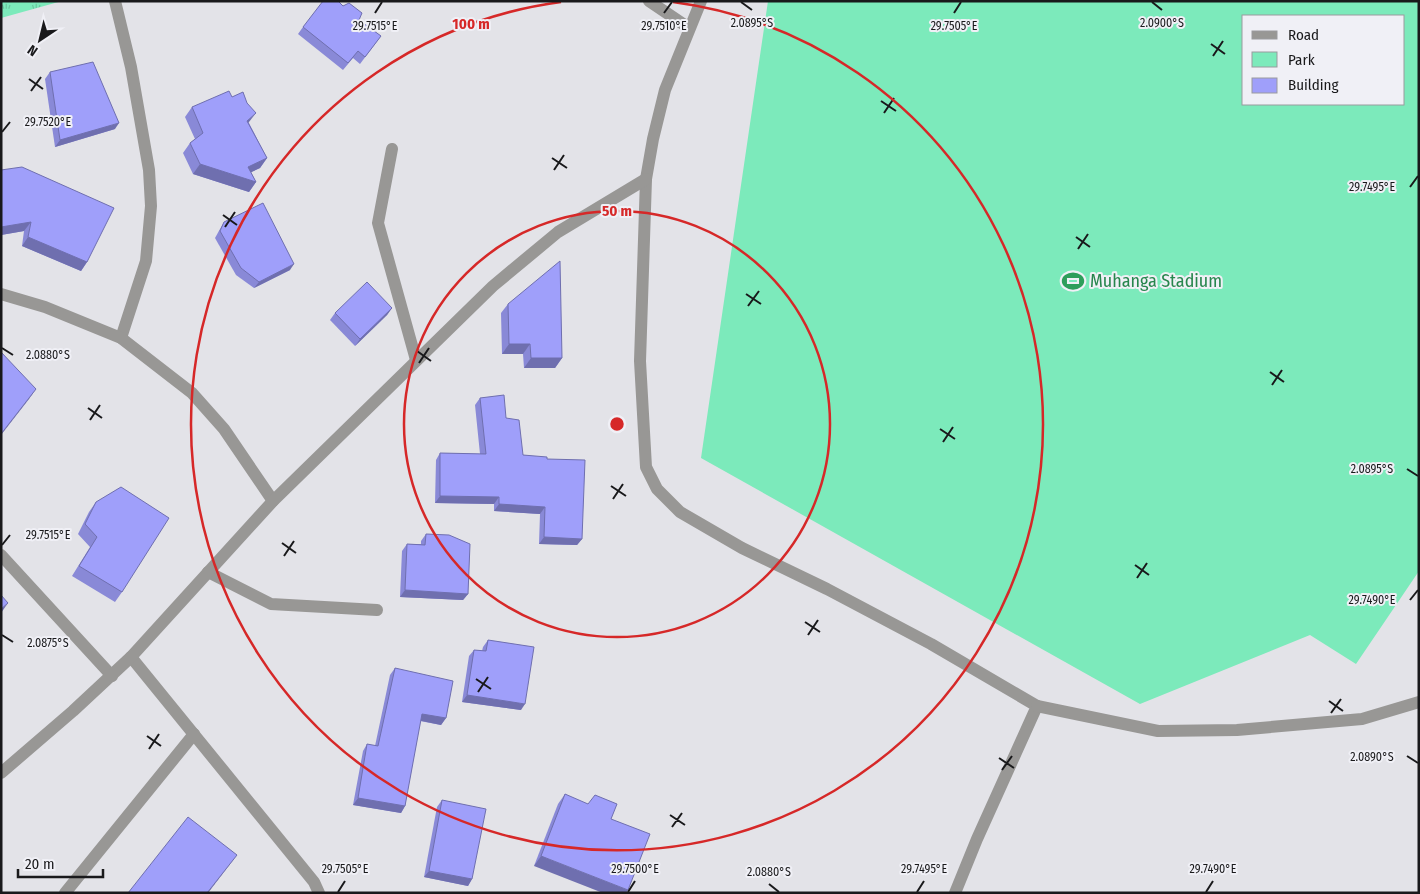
<svg xmlns="http://www.w3.org/2000/svg" width="1420" height="894" font-family="'Fira Sans Condensed',sans-serif">
<style>
.grass{fill:url(#grass-tufts)}
.green{fill:#7ceabb;fill-rule:evenodd}
.lines{fill:none;stroke-linecap:round;stroke-linejoin:round}
.minor{stroke:#989795;stroke-width:12}
.wall{fill:#8989d7}
.shaded-wall{fill:#6f6faf}
.building{fill:#9f9ffa;stroke:#6f6faf}
.ticks{fill:none;stroke:#19191b;stroke-width:2}
.ring{fill:none;stroke:#d62828;stroke-width:2.5}
.labels{text-anchor:middle;dominant-baseline:central;stroke-width:4;stroke-linejoin:round;paint-order:stroke}
.leisure-label{font-size:18px;fill:#27864d;stroke:#f0f0f6;text-anchor:start}
.ticks-label{font-size:12px;text-anchor:middle;fill:#19191b;stroke:#f0f0f6;stroke-width:4;stroke-linejoin:round;paint-order:stroke}
.centre{fill:#d62828;stroke:#f0f0f6;stroke-width:2.5}
.ring-label{font-size:15px;text-anchor:middle;font-weight:bold;fill:#d62828;stroke:#f0f0f6;stroke-width:4;stroke-linejoin:round;paint-order:stroke}
</style>
<defs>
<pattern id="grass-tufts" width="24" height="20" patternUnits="userSpaceOnUse" patternTransform="scale(1.25)"><rect width="24" height="20" fill="#7ceabb"/><path d="M3 7l-1-3M5 7V3M7 7l1-3M15 17l-1-3M17 17v-4M19 17l1-3" fill="none" stroke="#6bc8a0"/></pattern>
</defs>
<rect width="100%" height="100%" fill="#e3e3e8"/>
<path class="grass" d="M 1,1 L 62,1 L 1,18 Z"/>
<path class="green" d="M 768,1 L 1419,1 L 1419,571 L 1356,664 L 1310,635 L 1140,704 L 701,458 ZM 1244,16 L 1404,16 L 1404,104 L 1244,104 Z"/>
<g class="lines">
<g class="minor">
<path d="M 115,1 L 131,67 L 149,170 L 151,206 L 146,261 L 121,338"/>
<path d="M 649,1 L 689,28"/>
<path d="M 701,1 L 665,90 L 653,139 L 646,179 L 640,361 L 646,467 L 657,489 L 680,512 L 742,548 L 827,589 L 931,644 L 1037,706 L 977,839 L 955,893"/>
<path d="M 392,149 L 378,223 L 416,360"/>
<path d="M 1,294 L 45,307 L 121,338 L 192,393 L 224,429 L 273,501"/>
<path d="M 1,555 L 112,676"/>
<path d="M 208,572 L 271,604 L 377,610"/>
<path d="M 131,657 L 314,882 L 319,893"/>
<path d="M 1037,706 L 1158,731 L 1237,730 L 1362,719 L 1419,702"/>
<path d="M 1,773 L 73,711 L 131,657 L 273,501 L 493,286 L 558,232 L 646,179"/>
<path d="M 65,893 L 194,734"/>
</g>
</g>
<g class="wall">
<path d="M 359,20 L 381,36 L 360,64 L 353,58 L 343,70 L 298,34 L 303,27 Z"/>
<path d="M 50,72 L 115,129 L 55,147 L 45,79 Z"/>
<path d="M 232,97 L 249,123 L 267,158 L 260,168 L 251,172 L 256,182 L 249,192 L 193,174 L 183,153 L 190,143 L 195,139 L 185,117 L 192,107 Z"/>
<path d="M 1,170 L 87,262 L 81,271 L 22,246 L 24,231 L 1,235 Z"/>
<path d="M 224,222 L 290,270 L 254,288 L 236,275 L 215,238 L 220,229 Z"/>
<path d="M 508,304 L 562,358 L 555,368 L 524,368 L 523,354 L 502,354 L 501,313 Z"/>
<path d="M 392,308 L 387,315 L 355,346 L 330,320 L 335,313 Z"/>
<path d="M 480,398 L 506,418 L 523,455 L 547,459 L 582,539 L 577,545 L 539,544 L 540,514 L 494,511 L 494,504 L 435,503 L 436,460 L 440,453 L 480,454 L 475,405 Z"/>
<path d="M 96,502 L 122,592 L 115,602 L 72,576 L 90,547 L 78,534 L 89,512 Z"/>
<path d="M 426,534 L 468,594 L 463,600 L 400,597 L 402,551 L 407,544 L 421,544 L 421,541 Z"/>
<path d="M 488,640 L 521,710 L 462,702 L 469,656 L 474,650 L 482,651 L 483,647 Z"/>
<path d="M 395,668 L 446,718 L 441,725 L 420,721 L 405,806 L 401,813 L 353,805 L 363,751 L 367,744 L 375,746 L 390,675 Z"/>
<path d="M 565,794 L 611,819 L 534,866 L 558,804 Z"/>
<path d="M 442,800 L 472,879 L 468,886 L 424,877 L 437,807 Z"/>
</g>
<g class="shaded-wall">
<path d="M 256,113 L 249,122 L 240,131 L 247,121 Z"/>
<path d="M 119,123 L 115,129 L 55,147 L 60,140 Z"/>
<path d="M 267,158 L 260,168 L 241,177 L 248,167 Z"/>
<path d="M 200,164 L 256,182 L 249,192 L 193,174 Z"/>
<path d="M 31,222 L 24,231 L 1,235 L 1,227 Z"/>
<path d="M 28,237 L 87,262 L 81,271 L 22,246 Z"/>
<path d="M 294,264 L 290,270 L 254,288 L 259,282 Z"/>
<path d="M 392,308 L 387,315 L 355,346 L 360,339 Z"/>
<path d="M 509,344 L 530,344 L 523,354 L 502,354 Z"/>
<path d="M 531,358 L 562,358 L 555,368 L 524,368 Z"/>
<path d="M 36,389 L 29,399 L 1,435 L 1,434 Z"/>
<path d="M 440,496 L 499,497 L 494,504 L 435,503 Z"/>
<path d="M 499,504 L 545,507 L 540,514 L 494,511 Z"/>
<path d="M 544,537 L 582,539 L 577,545 L 539,544 Z"/>
<path d="M 405,590 L 468,594 L 463,600 L 400,597 Z"/>
<path d="M 8,603 L 1,613 L 1,609 Z"/>
<path d="M 467,695 L 525,704 L 521,710 L 462,702 Z"/>
<path d="M 422,714 L 446,718 L 441,725 L 417,720 Z"/>
<path d="M 358,798 L 405,806 L 401,813 L 353,805 Z"/>
<path d="M 237,855 L 208,893 L 207,893 Z"/>
<path d="M 541,856 L 628,890 L 626,893 L 603,893 L 534,866 Z"/>
<path d="M 429,871 L 472,879 L 468,886 L 424,877 Z"/>
</g>
<g class="building">
<path d="M 323,1 L 338,1 L 343,6 L 349,3 L 362,13 L 359,20 L 381,36 L 365,57 L 358,51 L 348,63 L 303,27 Z"/>
<path d="M 93,62 L 119,123 L 60,140 L 50,72 Z"/>
<path d="M 229,91 L 232,97 L 243,92 L 247,103 L 256,113 L 247,121 L 267,158 L 248,167 L 256,182 L 200,164 L 190,143 L 203,133 L 192,107 Z"/>
<path d="M 22,167 L 114,208 L 87,262 L 28,237 L 31,222 L 1,227 L 1,170 Z"/>
<path d="M 263,203 L 294,264 L 259,282 L 241,268 L 220,231 L 224,222 Z"/>
<path d="M 560,261 L 562,358 L 531,358 L 530,344 L 509,344 L 508,304 Z"/>
<path d="M 367,282 L 392,308 L 360,339 L 335,313 Z"/>
<path d="M 1,352 L 36,389 L 1,434 Z"/>
<path d="M 504,395 L 506,418 L 519,420 L 523,455 L 547,457 L 547,459 L 585,460 L 582,539 L 544,537 L 545,507 L 499,504 L 499,497 L 440,496 L 440,453 L 486,454 L 480,398 Z"/>
<path d="M 121,487 L 169,518 L 122,592 L 79,566 L 97,537 L 85,524 L 96,502 Z"/>
<path d="M 426,534 L 449,535 L 470,544 L 468,594 L 405,590 L 407,544 L 425,545 Z"/>
<path d="M 1,595 L 8,603 L 1,609 Z"/>
<path d="M 488,640 L 534,647 L 525,704 L 467,695 L 474,650 L 486,651 Z"/>
<path d="M 395,668 L 453,681 L 446,718 L 422,714 L 405,806 L 358,798 L 367,744 L 378,746 Z"/>
<path d="M 565,794 L 588,804 L 595,795 L 617,804 L 611,819 L 650,834 L 628,890 L 541,856 Z"/>
<path d="M 442,800 L 486,809 L 472,879 L 429,871 Z"/>
<path d="M 188,817 L 237,855 L 207,893 L 128,893 Z"/>
</g>
<path class="ticks" d="M 741,2 L 752,10M 1152,2 L 1162,10M 375,13 L 382,2M 664,13 L 672,2M 954,13 L 961,2M 1211,44 L 1225,54M 1213,56 L 1223,41M 29,79 L 43,89M 31,91 L 41,77M 881,101 L 896,111M 884,113 L 894,98M 2,132 L 10,122M 552,158 L 567,168M 554,170 L 564,155M 1410,187 L 1418,176M 223,215 L 237,225M 225,227 L 235,212M 1076,237 L 1090,247M 1078,249 L 1088,234M 746,294 L 761,304M 748,306 L 759,291M 2,348 L 13,355M 417,351 L 431,361M 419,363 L 429,348M 1270,372 L 1284,382M 1272,385 L 1282,370M 88,408 L 102,418M 90,420 L 100,405M 940,429 L 955,439M 943,442 L 953,427M 1407,469 L 1418,476M 611,486 L 626,496M 613,499 L 623,484M 282,543 L 296,553M 2,545 L 10,535M 284,556 L 294,541M 1135,565 L 1149,575M 1137,578 L 1147,563M 1410,600 L 1418,590M 805,622 L 820,632M 2,635 L 13,642M 808,635 L 818,620M 476,679 L 491,689M 478,692 L 488,677M 1329,701 L 1343,711M 1331,713 L 1341,699M 147,736 L 161,746M 149,749 L 159,734M 1407,756 L 1418,763M 999,758 L 1014,768M 1002,770 L 1012,756M 670,815 L 685,825M 672,827 L 682,813M 769,884 L 779,892M 338,892 L 345,881M 628,892 L 635,881M 917,892 L 924,881M 1206,892 L 1213,881"/>
<g class="ring">
<circle cx="617" cy="424" r="213"/>
<path d="M673 2A426 426 0 1 1 561 2"/>
</g>
<defs>
<g id="stadium-bare" transform="scale(1.725)"><path d="M0-5a6.5 5 0 1 0 0 10a6.5 5 0 1 0 0-10ZM-3.5-1.8h7v3.6h-7Z" fill="#2e9e5b" stroke="#f0f0f6" stroke-width="2.5" paint-order="stroke"/></g>
</defs>
<g fill-rule="evenodd">
<use href="#stadium-bare" x="1073" y="281"/>
</g>
<g class="labels">
<g class="leisure-label">
<text x="1090" y="281">Muhanga Stadium</text>
</g>
</g>
<g class="ticks-label">
<text x="752" y="27">2.0895°S</text>
<text x="1162" y="27">2.0900°S</text>
<text x="375" y="30">29.7515°E</text>
<text x="664" y="30">29.7510°E</text>
<text x="954" y="30">29.7505°E</text>
<text x="48" y="126">29.7520°E</text>
<text x="1372" y="191">29.7495°E</text>
<text x="48" y="359">2.0880°S</text>
<text x="1372" y="473">2.0895°S</text>
<text x="48" y="539">29.7515°E</text>
<text x="1372" y="604">29.7490°E</text>
<text x="48" y="647">2.0875°S</text>
<text x="1372" y="761">2.0890°S</text>
<text x="345" y="873">29.7505°E</text>
<text x="635" y="873">29.7500°E</text>
<text x="924" y="873">29.7495°E</text>
<text x="1213" y="873">29.7490°E</text>
<text x="769" y="876">2.0880°S</text>
</g>
<circle cx="617" cy="424" r="8" class="centre"/>
<g class="ring-label">
<text x="471" y="29">100 m</text>
<text x="617" y="216">50 m</text>
</g>
<rect width="1420" height="894" fill="none" stroke="#19191b" stroke-width="5"/>
<rect x="1242" y="15" width="162" height="90" fill="#f0f0f6" stroke="#9a9a9e"/>
<rect x="1252" y="31" width="25" height="8" fill="#989795" stroke="#9a9a9e"/>
<text x="1288" y="40" font-size="15" fill="#19191b">Road</text>
<rect x="1252" y="52" width="25" height="15" fill="#7ceabb" stroke="#9a9a9e"/>
<text x="1288" y="65" font-size="15" fill="#19191b">Park</text>
<rect x="1252" y="78" width="25" height="15" fill="#9f9ffa" stroke="#9a9a9e"/>
<text x="1288" y="90" font-size="15" fill="#19191b">Building</text>
<g transform="translate(40 40) rotate(215)" stroke="#f0f0f6" stroke-width="4" paint-order="stroke">
<path d="M0-4L9 19L0 12L-9 19Z" fill="#19191b"/>
<text y="-8" font-size="14" font-weight="bold" text-anchor="middle" fill="#19191b">N</text>
</g>
<path d="M18 869v8h85v-8" fill="none" stroke="#19191b" stroke-width="2.5"/>
<text x="25" y="869" font-size="15" fill="#19191b" stroke="#f0f0f6" stroke-width="4" paint-order="stroke">20 m</text>
</svg>
